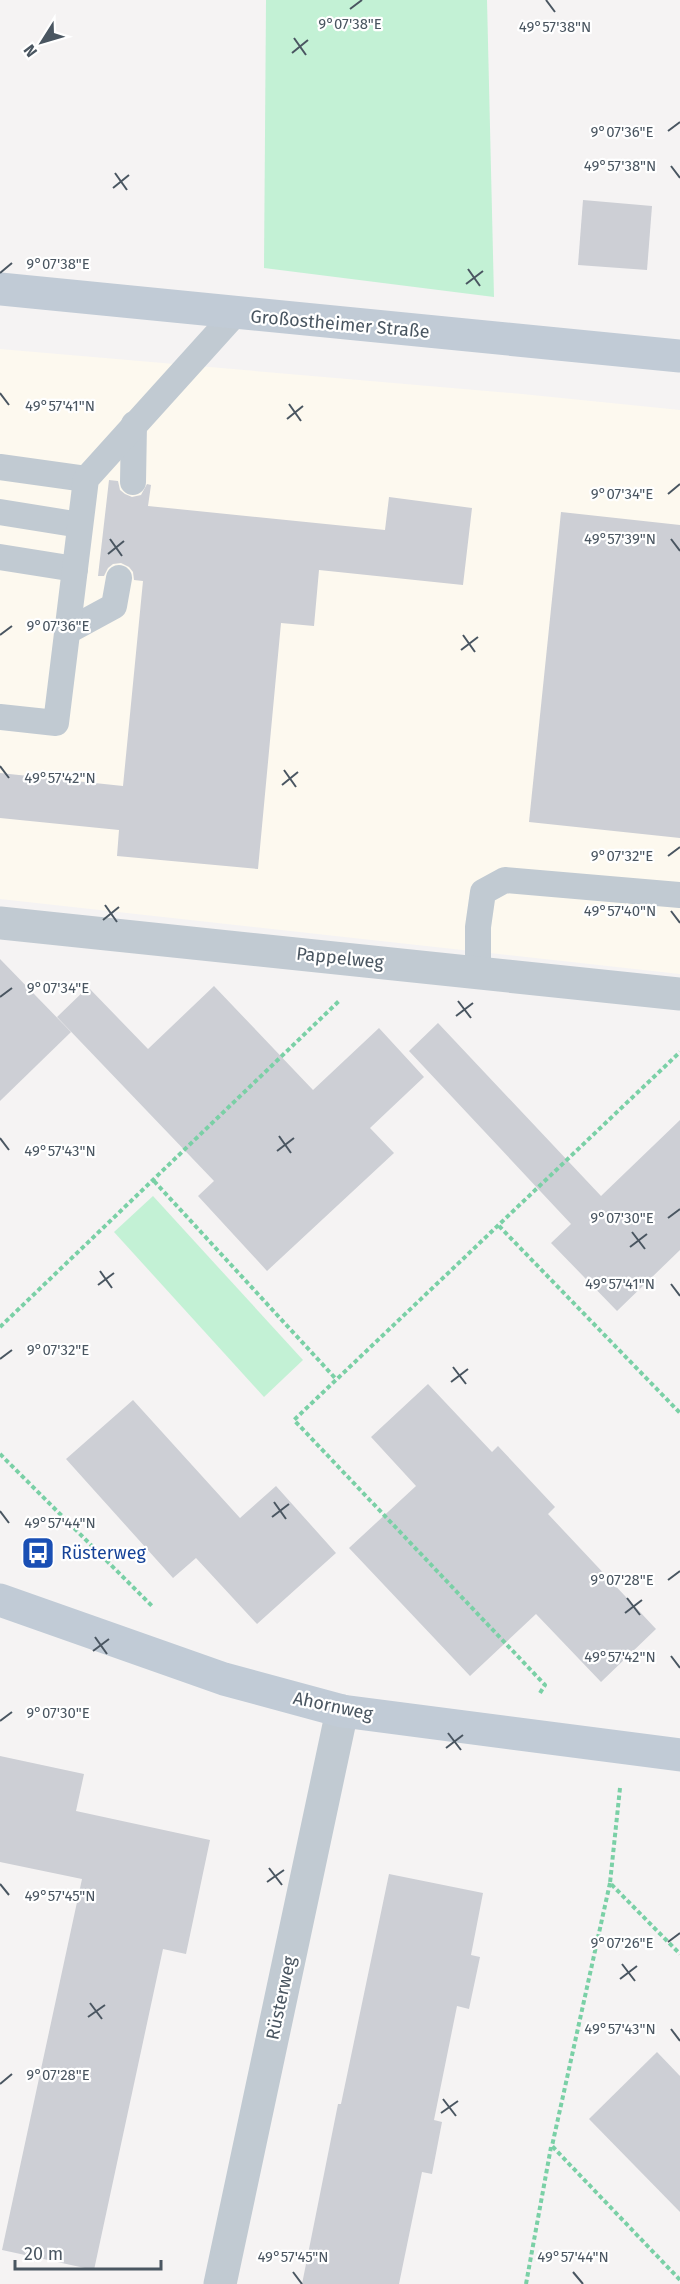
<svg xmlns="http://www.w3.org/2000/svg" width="680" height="2284" font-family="'Fira Sans',sans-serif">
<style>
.commercial{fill:#fdf9ef}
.green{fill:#c3f1d5}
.building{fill:#cdcfd5}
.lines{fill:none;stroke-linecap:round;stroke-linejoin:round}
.path{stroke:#7ad0a6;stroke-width:4;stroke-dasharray:4.5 3;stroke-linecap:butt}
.lane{stroke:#c1cad2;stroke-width:26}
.street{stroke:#c1cad2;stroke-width:33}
.secondary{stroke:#c1cbd6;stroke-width:33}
.ticks{fill:none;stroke:#4a5661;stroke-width:2}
.labels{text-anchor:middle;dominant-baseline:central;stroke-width:4.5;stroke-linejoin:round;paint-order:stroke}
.street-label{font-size:18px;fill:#4a5661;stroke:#fff}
.transit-label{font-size:18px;fill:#164399;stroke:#fff;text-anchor:start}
.ticks-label{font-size:15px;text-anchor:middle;fill:#4a5661;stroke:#fff;stroke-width:4.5;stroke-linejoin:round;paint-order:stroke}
</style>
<rect width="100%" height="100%" fill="#f5f3f3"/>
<path class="commercial" d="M 0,349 L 522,394 L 680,410 L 680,974 L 0,899 Z"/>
<g class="green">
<path d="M 266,0 L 487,0 L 494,297 L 264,268 Z"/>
<path d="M 153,1196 L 303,1360 L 264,1397 L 114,1232 Z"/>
</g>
<g class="building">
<path d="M 583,200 L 652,206 L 647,270 L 578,265 Z"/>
<path d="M 109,480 L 118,481 L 120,490 L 125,494 L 132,497 L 141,495 L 147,484 L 151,485 L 148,506 L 385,530 L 389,497 L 472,508 L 463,585 L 319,570 L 314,626 L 281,623 L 258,869 L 117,856 L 119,830 L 0,818 L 0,773 L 123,786 L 143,581 L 134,580 L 133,572 L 129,567 L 121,563 L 113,564 L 108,568 L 104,576 L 98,576 Z"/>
<path d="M 561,512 L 680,525 L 680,838 L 529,822 Z"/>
<path d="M 0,959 L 71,1032 L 0,1101 Z"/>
<path d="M 214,986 L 313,1090 L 379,1028 L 424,1077 L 370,1128 L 394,1153 L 267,1271 L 198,1196 L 214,1181 L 57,1017 L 88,987 L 148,1049 Z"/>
<path d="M 438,1023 L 601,1196 L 680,1120 L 680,1250 L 617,1311 L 551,1243 L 571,1224 L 409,1051 Z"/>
<path d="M 428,1384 L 492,1452 L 498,1446 L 555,1507 L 548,1514 L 656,1629 L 601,1682 L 536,1614 L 470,1676 L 349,1548 L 416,1486 L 371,1437 Z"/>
<path d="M 133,1400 L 240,1518 L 276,1486 L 336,1553 L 257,1624 L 196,1558 L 173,1578 L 66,1459 Z"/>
<path d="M 0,1756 L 84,1774 L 76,1811 L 210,1840 L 186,1954 L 163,1949 L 94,2270 L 2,2250 L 82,1879 L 0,1862 Z"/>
<path d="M 389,1874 L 483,1893 L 471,1955 L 480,1957 L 469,2009 L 457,2006 L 434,2120 L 442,2122 L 432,2174 L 422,2172 L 399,2284 L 302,2284 L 338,2104 L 341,2104 Z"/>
<path d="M 657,2052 L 680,2076 L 680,2212 L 589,2119 Z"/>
</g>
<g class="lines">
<g class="path">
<path d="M 154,1181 L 336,1379"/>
<path d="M 499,1226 L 680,1413"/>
<path d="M 0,1327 L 339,1001"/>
<path d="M 0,1454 L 152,1606"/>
<path d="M 540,1693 L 545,1685 L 294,1420 L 680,1052"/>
<path d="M 620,1788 L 610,1883 L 680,1954"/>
<path d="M 610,1883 L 552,2146 L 680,2280"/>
<path d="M 526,2284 L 551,2147"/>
</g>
<g class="lane">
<path d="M 0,467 L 86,479"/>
<path d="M 133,482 L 134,424"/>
<path d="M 0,512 L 80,525"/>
<path d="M 0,557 L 75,569"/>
<path d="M 68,631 L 114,606 L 119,578"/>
<path d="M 0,717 L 56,723 L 86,479 L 235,314"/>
<path d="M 478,973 L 478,927 L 483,892 L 505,880 L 680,895"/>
</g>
<g class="street">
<path d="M 0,923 L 680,994"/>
<path d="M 220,2284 L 342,1711"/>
</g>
<g class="secondary">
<path d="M 0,289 L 680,356"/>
<path d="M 0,1600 L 224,1679 L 342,1711 L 680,1755"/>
</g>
</g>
<path class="ticks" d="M 546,0 L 555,12M 350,9 L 362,0M 294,38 L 306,55M 292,53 L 308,40M 668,131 L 680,122M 671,166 L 680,178M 115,173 L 127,190M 113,188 L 129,175M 468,269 L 480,286M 0,273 L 12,263M 466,284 L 483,271M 0,393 L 9,405M 289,404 L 301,421M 287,419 L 303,406M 668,494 L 680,484M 110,539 L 122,556M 671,539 L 680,551M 108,554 L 124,541M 0,635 L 12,626M 463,635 L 475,652M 461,650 L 478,637M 0,766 L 9,778M 284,770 L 296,787M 282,785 L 298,772M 668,856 L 680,847M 105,905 L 117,922M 671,911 L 680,923M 103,920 L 119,907M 0,997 L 12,988M 458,1001 L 471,1018M 456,1016 L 473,1003M 279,1136 L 291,1153M 0,1138 L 9,1150M 277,1151 L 294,1138M 668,1218 L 680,1209M 632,1232 L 645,1249M 630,1247 L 647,1234M 100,1271 L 112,1288M 671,1284 L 680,1296M 98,1285 L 114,1273M 0,1359 L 12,1350M 453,1367 L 466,1384M 451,1382 L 468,1369M 274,1502 L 286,1519M 0,1511 L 9,1523M 272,1517 L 289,1504M 668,1580 L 680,1571M 627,1598 L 640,1615M 625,1613 L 642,1600M 95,1637 L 107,1654M 93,1651 L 109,1639M 671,1656 L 680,1668M 0,1721 L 12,1712M 448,1733 L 461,1750M 446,1748 L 463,1735M 269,1868 L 282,1885M 267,1882 L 284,1870M 0,1884 L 9,1895M 668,1942 L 680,1933M 622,1964 L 635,1981M 620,1979 L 637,1966M 90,2003 L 102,2019M 88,2017 L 105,2005M 671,2029 L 680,2041M 0,2084 L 12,2074M 443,2099 L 456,2116M 441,2113 L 458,2101M 293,2272 L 302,2284M 573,2272 L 583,2284"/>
<defs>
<g id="bus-square" transform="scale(1.725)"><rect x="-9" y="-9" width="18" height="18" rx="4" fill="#1a4fb4" stroke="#fff"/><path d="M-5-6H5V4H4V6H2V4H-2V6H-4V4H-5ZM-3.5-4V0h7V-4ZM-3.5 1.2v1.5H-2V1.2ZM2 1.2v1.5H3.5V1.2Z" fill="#fff"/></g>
</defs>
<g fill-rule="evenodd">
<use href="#bus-square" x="38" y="1553"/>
</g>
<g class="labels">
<g class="street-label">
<text transform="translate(340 324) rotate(5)">Großostheimer Straße</text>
<text transform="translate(340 958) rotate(6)">Pappelweg</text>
<text transform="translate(333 1706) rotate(12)">Ahornweg</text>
<text transform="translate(281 1998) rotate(-78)">Rüsterweg</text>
</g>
<g class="transit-label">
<text x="61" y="1553">Rüsterweg</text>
</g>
</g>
<g class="ticks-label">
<text x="350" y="29">9°07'38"E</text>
<text x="555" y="32">49°57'38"N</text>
<text x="622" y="137">9°07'36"E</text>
<text x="620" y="171">49°57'38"N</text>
<text x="58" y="269">9°07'38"E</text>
<text x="60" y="411">49°57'41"N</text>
<text x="622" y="499">9°07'34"E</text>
<text x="620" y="544">49°57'39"N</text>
<text x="58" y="631">9°07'36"E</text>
<text x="60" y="783">49°57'42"N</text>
<text x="622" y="861">9°07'32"E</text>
<text x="620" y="916">49°57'40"N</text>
<text x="58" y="993">9°07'34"E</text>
<text x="60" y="1156">49°57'43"N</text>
<text x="622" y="1223">9°07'30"E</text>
<text x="620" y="1289">49°57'41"N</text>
<text x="58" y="1355">9°07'32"E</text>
<text x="60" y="1528">49°57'44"N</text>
<text x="622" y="1585">9°07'28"E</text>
<text x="620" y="1662">49°57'42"N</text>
<text x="58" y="1718">9°07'30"E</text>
<text x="60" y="1901">49°57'45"N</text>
<text x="622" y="1948">9°07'26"E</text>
<text x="620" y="2034">49°57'43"N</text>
<text x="58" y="2080">9°07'28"E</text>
<text x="293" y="2262">49°57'45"N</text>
<text x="573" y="2262">49°57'44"N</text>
</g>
<g transform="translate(42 42) rotate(233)" stroke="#ffffff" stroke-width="4.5" paint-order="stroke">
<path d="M0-4.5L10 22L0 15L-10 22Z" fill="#4a5661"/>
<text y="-9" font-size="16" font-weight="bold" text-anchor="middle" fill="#4a5661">N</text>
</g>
<path d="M15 2260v9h146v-9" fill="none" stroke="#4a5661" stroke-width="3"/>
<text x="24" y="2260" font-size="18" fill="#4a5661" stroke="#ffffff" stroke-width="4.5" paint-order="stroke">20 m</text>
</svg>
